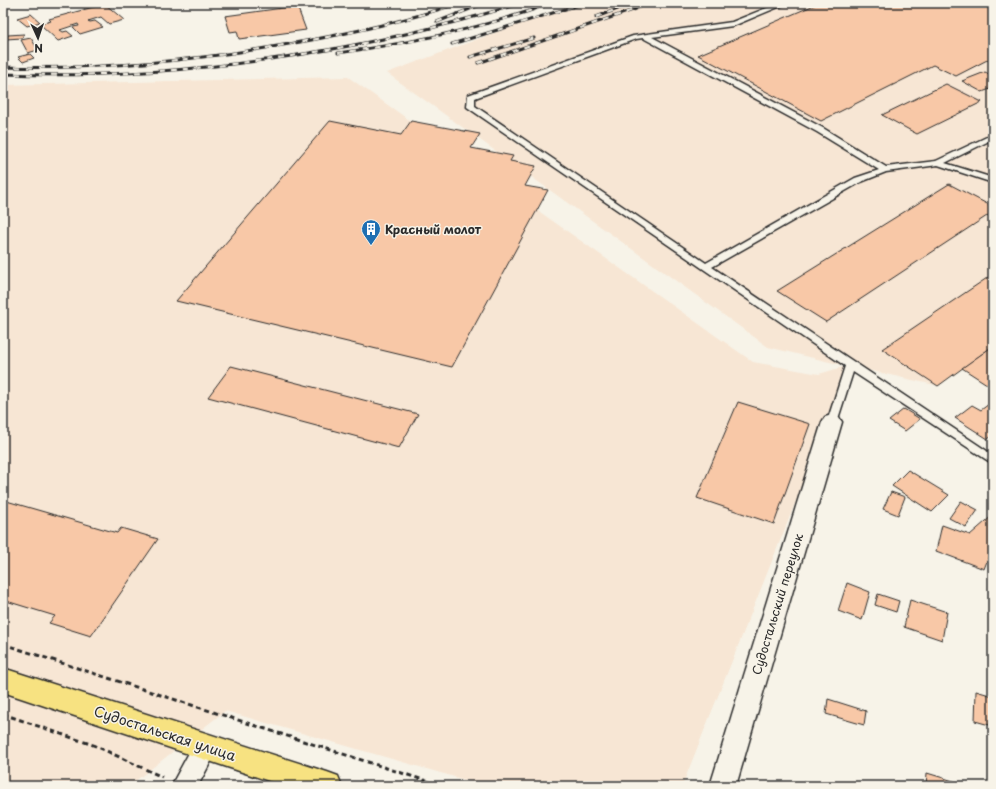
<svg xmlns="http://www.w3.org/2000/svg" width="996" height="789" font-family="'Playpen Sans',sans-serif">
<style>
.built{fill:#f7e6d4}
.building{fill:#f8c8a7;stroke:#2b2b2b}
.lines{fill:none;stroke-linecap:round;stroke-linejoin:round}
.service-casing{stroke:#2b2b2b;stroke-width:3}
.minor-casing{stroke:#2b2b2b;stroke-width:3}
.trunk-casing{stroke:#2b2b2b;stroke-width:3}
.path{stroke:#2b2b2b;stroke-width:3;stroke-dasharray:5 3.5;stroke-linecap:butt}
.service{fill:#f7f3e8;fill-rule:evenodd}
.minor{fill:#f7f3e8;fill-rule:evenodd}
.trunk{fill:#f7e281;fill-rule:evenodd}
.rail-casing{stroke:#2b2b2b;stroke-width:3}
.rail{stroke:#f7f3e8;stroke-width:2;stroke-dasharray:6;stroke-linecap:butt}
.labels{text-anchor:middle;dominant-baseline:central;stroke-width:3;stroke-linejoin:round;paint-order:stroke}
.poi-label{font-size:12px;font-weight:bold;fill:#2b2b2b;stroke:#f7f3e8;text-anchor:start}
.street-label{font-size:12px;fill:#2b2b2b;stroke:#f7f3e8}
.near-street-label{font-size:14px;fill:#2b2b2b;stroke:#f7f3e8}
</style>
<rect width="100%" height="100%" fill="#f7f3e8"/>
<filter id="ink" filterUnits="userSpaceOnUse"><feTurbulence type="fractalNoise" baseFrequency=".025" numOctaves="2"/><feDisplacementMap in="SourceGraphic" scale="8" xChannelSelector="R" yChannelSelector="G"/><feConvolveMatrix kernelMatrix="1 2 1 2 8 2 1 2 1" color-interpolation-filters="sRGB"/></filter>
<g filter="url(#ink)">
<path class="built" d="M 575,3 L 993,3 L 993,332 L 939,386 L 850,366 L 682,786 L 486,786 L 225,711 L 129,786 L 3,786 L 3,85 L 348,77 L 753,362 L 819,374 L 846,366 L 768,347 L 387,73 Z"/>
<g class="building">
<path d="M 79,3 L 97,3 L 99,4 L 84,8 Z"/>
<path d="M 819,3 L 993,3 L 993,57 L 956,76 L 933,65 L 821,121 L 698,55 Z"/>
<path d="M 105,4 L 124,20 L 109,24 L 101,17 L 88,21 L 90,22 L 95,21 L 103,27 L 80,34 L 73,27 L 79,26 L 78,24 L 60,30 L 63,32 L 67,31 L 73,36 L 58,41 L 40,24 L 51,21 L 49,19 Z"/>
<path d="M 297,6 L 306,30 L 239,39 L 237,31 L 230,32 L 225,16 Z"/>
<path d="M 31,14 L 40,22 L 27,26 L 17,18 Z"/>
<path d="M 24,34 L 22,38 L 6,39 L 8,35 Z"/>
<path d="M 31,38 L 38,50 L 28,53 L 21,40 Z"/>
<path d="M 30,54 L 34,58 L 23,62 L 18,57 Z"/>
<path d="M 985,72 L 993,76 L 993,83 L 991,84 L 993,85 L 993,88 L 982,92 L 962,81 Z"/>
<path d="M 946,84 L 982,102 L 917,134 L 882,115 Z"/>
<path d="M 330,121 L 401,135 L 411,121 L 480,134 L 471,148 L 513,156 L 510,161 L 536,166 L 525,186 L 548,190 L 452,367 L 176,301 Z"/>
<path d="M 949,184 L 993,207 L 993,212 L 826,322 L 777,291 Z"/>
<path d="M 990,276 L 993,278 L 993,346 L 938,386 L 882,349 Z"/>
<path d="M 993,346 L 993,388 L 962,368 Z"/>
<path d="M 231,366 L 418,414 L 399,448 L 208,397 Z"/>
<path d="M 993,401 L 993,435 L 988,439 L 955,418 L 972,405 L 981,410 Z"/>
<path d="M 738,402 L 810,424 L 774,524 L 697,498 Z"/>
<path d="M 904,409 L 920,419 L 905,431 L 889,421 Z"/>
<path d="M 908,470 L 949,495 L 932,512 L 892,486 Z"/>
<path d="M 891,492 L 905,497 L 898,515 L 883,509 Z"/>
<path d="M 3,500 L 117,533 L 121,528 L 158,539 L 91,636 L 49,623 L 55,616 L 3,600 Z"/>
<path d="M 961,501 L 978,510 L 966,527 L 949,518 Z"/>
<path d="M 993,515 L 993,558 L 989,556 L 984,569 L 936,551 L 942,525 L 970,535 Z"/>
<path d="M 847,583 L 870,592 L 862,620 L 838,611 Z"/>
<path d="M 878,594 L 899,601 L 896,612 L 875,605 Z"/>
<path d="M 910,600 L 947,612 L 942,640 L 904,627 Z"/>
<path d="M 976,691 L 993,696 L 993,726 L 975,721 Z"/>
<path d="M 828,699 L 866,711 L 864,725 L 826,714 Z"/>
<path d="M 927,773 L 970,786 L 926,786 Z"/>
<path d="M 803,781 L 820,786 L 803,786 Z"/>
</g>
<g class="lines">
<g class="service-casing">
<path id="service" d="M 779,3 L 788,3 L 733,26 L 652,37 L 823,128 L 886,167 L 936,161 L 993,134 L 993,139 L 945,163 L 993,178 L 993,183 L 938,165 L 886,172 L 861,182 L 712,267 L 993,455 L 993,464 L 853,372 L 837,422 L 836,425 L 828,425 L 827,422 L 845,366 L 467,107 L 468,95 L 633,36 L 732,22 ZM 643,38 L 817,132 L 879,170 L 855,178 L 706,263 L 475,106 L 475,98 L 636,39 Z"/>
</g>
<g class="minor-casing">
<g id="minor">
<path d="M 832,415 L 839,417 L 842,422 L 736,786 L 710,786 L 822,422 L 825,417 Z"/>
<path d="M 206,734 L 215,738 L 219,746 L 198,786 L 171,786 L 197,738 Z"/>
</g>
</g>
<g class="trunk-casing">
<path id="trunk" d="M 3,668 L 327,772 L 338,776 L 342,786 L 284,786 L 3,692 Z"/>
</g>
<g class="path">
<path d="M 3,644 L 442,786"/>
<path d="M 3,714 L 96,746 L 162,777"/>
</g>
<use href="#service" class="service"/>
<use href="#minor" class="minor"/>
<use href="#trunk" class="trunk"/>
<g class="rail-casing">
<g id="rail">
<path d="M 596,17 L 634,3"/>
<path d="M 437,22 L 485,3"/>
<path d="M 452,44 L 585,3"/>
<path d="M 338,53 C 411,43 482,29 552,3"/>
<path d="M 470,57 L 534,38"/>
<path d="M 478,63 L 636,9 L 649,3"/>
<path d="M 3,67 C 99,70 194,61 289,44 C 347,34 403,22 459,3"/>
<path d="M 3,74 C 177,80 355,54 522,3"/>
</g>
</g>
<use href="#rail" class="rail"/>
</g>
</g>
<defs>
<g id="building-pin" transform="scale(1)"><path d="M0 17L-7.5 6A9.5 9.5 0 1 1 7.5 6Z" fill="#1f6fb2" stroke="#f7f3e8"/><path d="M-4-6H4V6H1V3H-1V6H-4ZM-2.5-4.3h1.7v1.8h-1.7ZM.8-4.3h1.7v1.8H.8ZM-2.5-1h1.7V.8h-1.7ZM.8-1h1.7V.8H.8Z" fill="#fff"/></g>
</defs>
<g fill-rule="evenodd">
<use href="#building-pin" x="371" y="229"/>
</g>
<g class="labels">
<g class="poi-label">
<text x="385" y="229">Красный молот</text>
</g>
<g class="street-label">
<text transform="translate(777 604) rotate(-73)">Судостальский переулок</text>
</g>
<g class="near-street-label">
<text transform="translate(165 733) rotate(18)">Судостальская улица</text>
</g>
</g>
<rect width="996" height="789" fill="none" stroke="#f7f3e8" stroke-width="16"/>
<rect x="8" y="8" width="980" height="773" fill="none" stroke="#2b2b2b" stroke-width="1.5" filter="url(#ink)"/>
<g transform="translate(38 38) rotate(177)" stroke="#f7f3e8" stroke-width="3" paint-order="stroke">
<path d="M0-3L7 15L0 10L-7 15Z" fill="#2b2b2b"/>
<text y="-6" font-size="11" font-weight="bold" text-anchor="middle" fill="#2b2b2b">N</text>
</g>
</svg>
